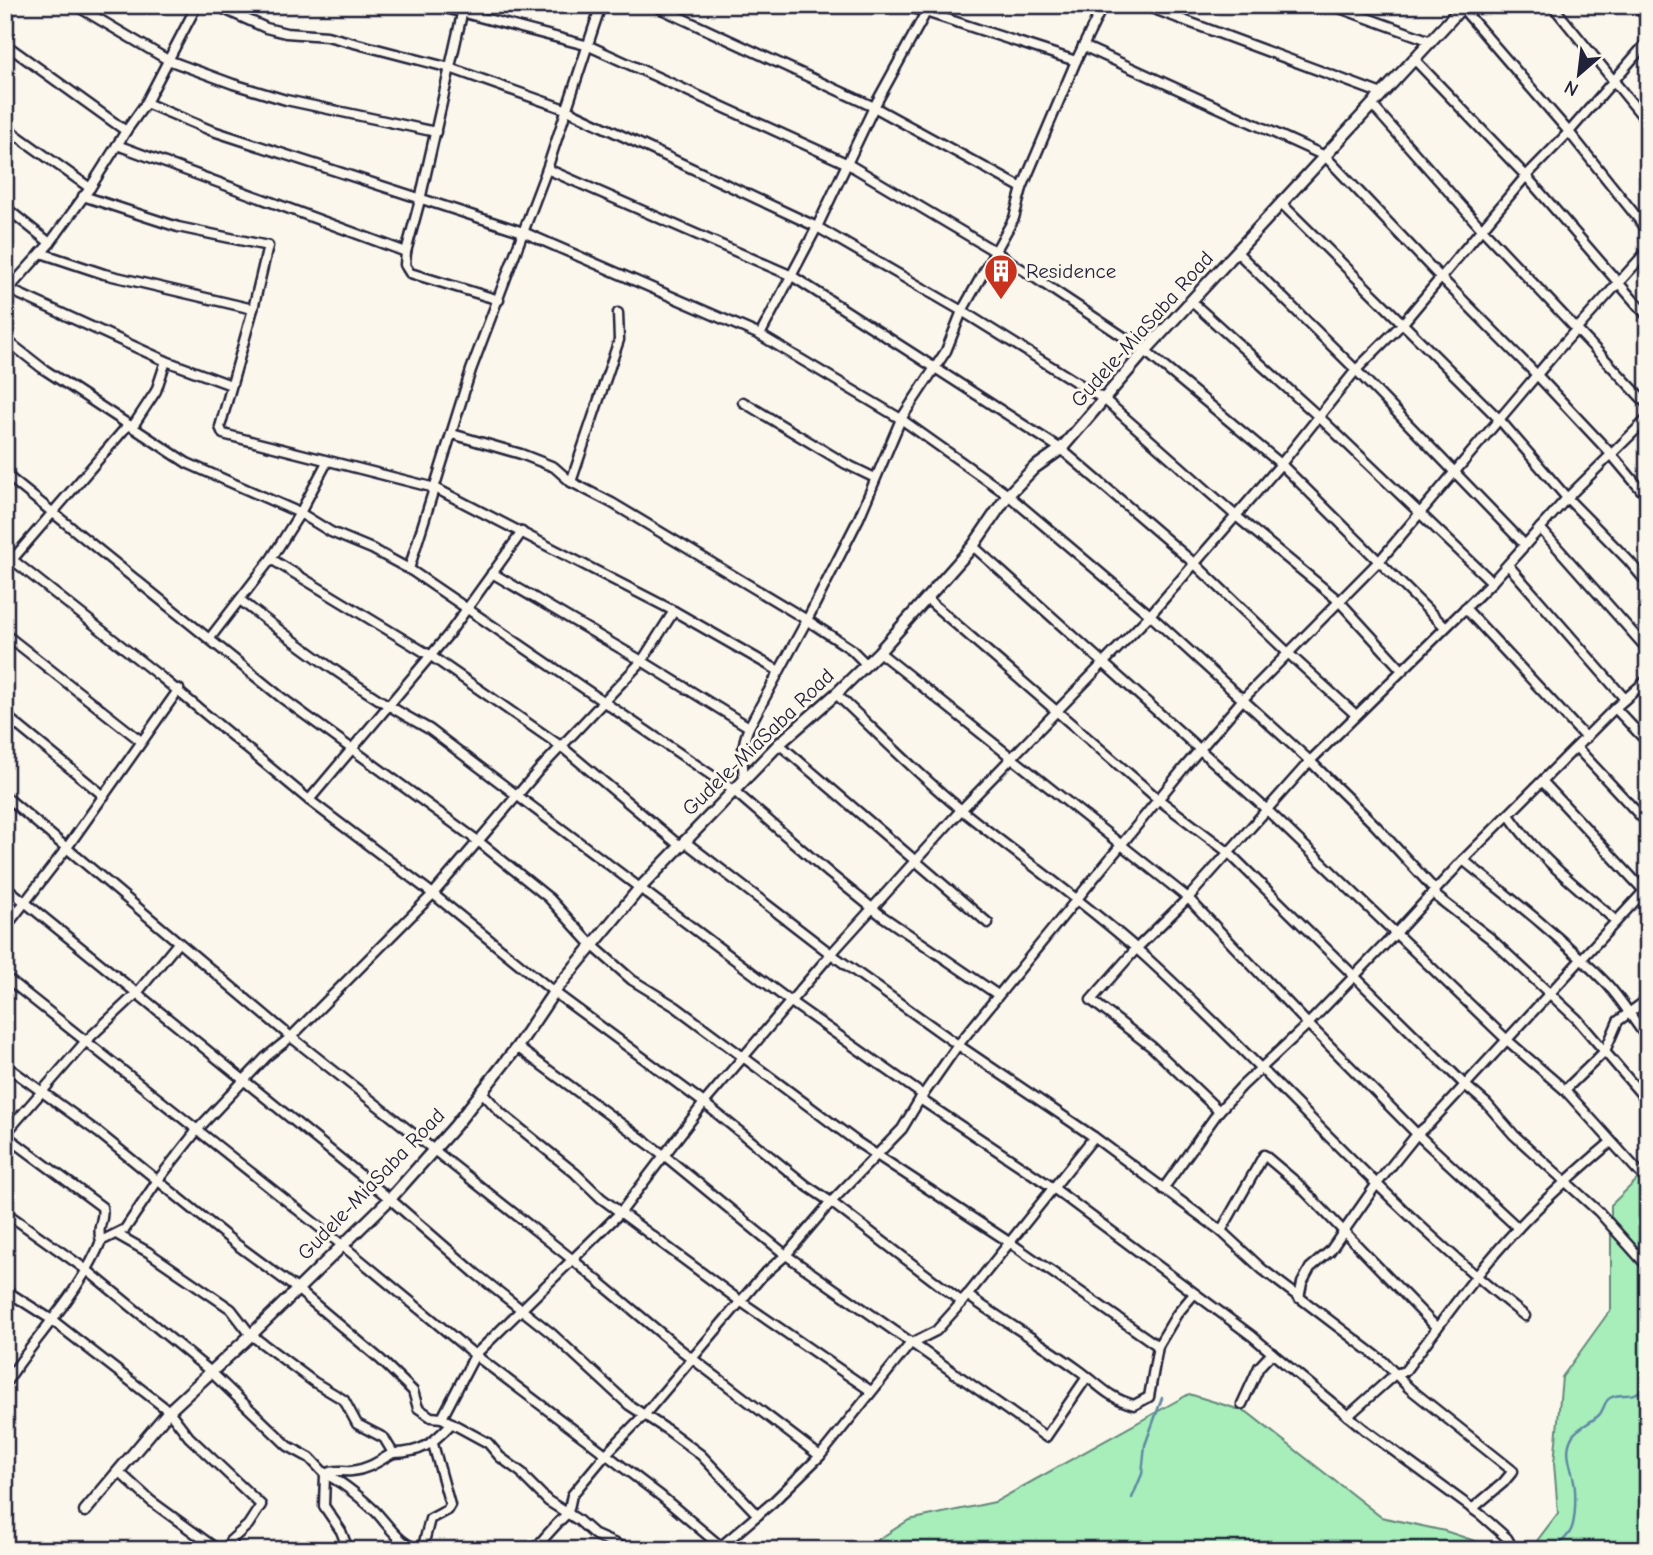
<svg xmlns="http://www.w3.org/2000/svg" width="1653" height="1555" font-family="'Comic Neue',sans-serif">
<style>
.green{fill:#a7eeba;stroke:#64887a;stroke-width:2}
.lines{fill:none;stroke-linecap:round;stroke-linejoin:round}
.stream{stroke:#6088a5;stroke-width:2.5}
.minor-casing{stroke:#22223b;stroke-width:13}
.tertiary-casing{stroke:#22223b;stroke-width:15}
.minor{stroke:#fbf7ec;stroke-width:8}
.tertiary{stroke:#fbf7ec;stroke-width:10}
.labels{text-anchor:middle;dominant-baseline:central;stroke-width:6;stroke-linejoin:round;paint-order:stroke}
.poi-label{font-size:21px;fill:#22223b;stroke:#fbf7ec;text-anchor:start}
.street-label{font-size:21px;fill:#22223b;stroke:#fbf7ec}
</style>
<rect width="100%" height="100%" fill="#fbf7ec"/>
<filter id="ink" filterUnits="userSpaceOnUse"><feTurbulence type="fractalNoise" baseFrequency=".0143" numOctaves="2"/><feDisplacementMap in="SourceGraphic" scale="14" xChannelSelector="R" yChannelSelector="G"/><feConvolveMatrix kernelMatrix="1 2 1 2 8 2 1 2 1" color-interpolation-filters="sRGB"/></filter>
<g filter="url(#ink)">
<g class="green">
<path d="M 1648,1169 L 1648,1550 L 1530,1550 L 1558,1513 L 1554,1463 L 1562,1377 L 1611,1309 L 1611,1205 Z"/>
<path d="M 1189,1394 L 1247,1412 L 1381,1517 L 1445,1531 L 1502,1550 L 862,1550 L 909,1520 L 995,1502 Z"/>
</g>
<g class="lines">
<g class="stream">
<path d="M 1132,1498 L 1142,1474 L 1145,1445 L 1162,1398"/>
<path d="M 1244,1550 L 1245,1550"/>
<path d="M 1554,1550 C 1559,1544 1568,1537 1571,1530 C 1576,1520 1576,1492 1574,1481 C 1571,1465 1563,1451 1573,1435 C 1579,1427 1592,1422 1599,1415 C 1604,1410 1604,1401 1610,1398 C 1625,1390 1632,1403 1648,1383"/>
</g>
<g class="minor-casing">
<g id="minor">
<path d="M 75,5 L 168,60 L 233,84 L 286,100 L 436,132"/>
<path d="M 215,5 L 266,28 L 286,33 L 327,36 L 450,68 L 565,109 L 817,227 L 962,311 L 1105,400 L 1236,516 L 1339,601 L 1402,670"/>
<path d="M 434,5 L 589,46 L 848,164 L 996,252 L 1145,351 L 1281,464 L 1445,627"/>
<path d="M 464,5 L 420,200 L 406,252 L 405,265 L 410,273 L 499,300"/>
<path d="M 653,5 L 874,107 L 1022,188"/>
<path d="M 904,5 L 1076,61"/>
<path d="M 1143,5 L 1382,94"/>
<path d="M 1331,5 L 1431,41"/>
<path d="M 1552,5 L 1648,123"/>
<path d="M 1638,5 L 1648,20"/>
<path d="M 1462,8 L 1569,132 L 1648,231"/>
<path d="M 5,44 L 126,131"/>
<path d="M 1083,46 L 1325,156 L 1442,279 L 1537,375 L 1611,454 L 1648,498"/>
<path d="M 1414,59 L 1526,176 L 1648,317"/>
<path d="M 146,103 L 210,130 L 523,232 L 760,335 L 901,419 L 1008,495 L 1150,615 L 1310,761 L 1375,825 L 1434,889 L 1437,897 L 1490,938 L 1577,1019 L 1648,1102"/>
<path d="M 1372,105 L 1481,228 L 1648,405"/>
<path d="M 5,127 L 90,188"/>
<path d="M 117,145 L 406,252"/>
<path d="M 547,169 L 601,5"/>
<path d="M 83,196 L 178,227 L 268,246 L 253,309 L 220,427 L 223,434 L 435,488 L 674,611 L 779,671"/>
<path d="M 1281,203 L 1499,419 L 1567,498 L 1629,561 L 1648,584"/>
<path d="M 5,207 L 50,243"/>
<path d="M 1237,252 L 1356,370 L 1525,545"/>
<path d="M 41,253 L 104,274 L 253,309"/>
<path d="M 8,289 L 166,361 L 231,385"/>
<path d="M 5,293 L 50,243 L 90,188 L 126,131 L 146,103 L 197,5"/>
<path d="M 1192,302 L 1318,416 L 1492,582"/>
<path d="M 760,335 L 817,227 L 874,107 L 930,5"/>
<path d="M 5,339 L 42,368 L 187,463 L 300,513 L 331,532 L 372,549 L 409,569 L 733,790 L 829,873 L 882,916 L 998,995"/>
<path d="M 743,402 L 846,464 L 875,478"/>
<path d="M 452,434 L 521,454 L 554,467 L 571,482 L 612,503 L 807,620 L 851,649 L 866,664"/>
<path d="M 5,474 L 282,698 L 478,841 L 549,898 L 591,944 L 632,980 L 676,1007 L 857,1142 L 1009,1242 L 1158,1346 L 1149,1397 L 1134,1405 C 1106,1397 1099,1384 1076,1368 C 1040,1342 1003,1321 967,1295"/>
<path d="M 571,482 L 619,340 L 618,313"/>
<path d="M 1540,528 L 1648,650"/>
<path d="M 973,546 L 1266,809 L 1507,1040 L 1565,1090 L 1648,1182"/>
<path d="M 5,554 L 162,678 L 309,800 L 433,894 L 554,992 L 704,1103 L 807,1186 L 831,1202 L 962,1302"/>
<path d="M 271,559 L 431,656 L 562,747 L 680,846"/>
<path d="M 1508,565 L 1625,699"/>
<path d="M 5,568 L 128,425 L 133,426 L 156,391 L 166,361"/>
<path d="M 409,569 L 471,370 L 547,169 L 792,276 L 1061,449 L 1195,564 L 1288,653 L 1356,715"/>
<path d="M 492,573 L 642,661 L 749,727"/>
<path d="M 927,599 L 1158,799 L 1228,852 L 1464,1084 L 1487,1104 L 1514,1135 L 1599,1212 L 1648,1267"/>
<path d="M 240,600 C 301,647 361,692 429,729 L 791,1002 L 923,1095 L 920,1099 L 1052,1187 L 1252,1336 L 1272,1353 L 1259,1367 L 1242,1404"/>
<path d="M 1465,608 L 1586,738"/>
<path d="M 5,634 L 141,741"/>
<path d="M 210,638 L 271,559 L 300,513 L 327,462"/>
<path d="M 879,652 L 1188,898 L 1308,1024 L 1417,1134 L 1518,1228"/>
<path d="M 836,694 C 878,733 919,776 964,812 C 1021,858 1083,901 1138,950 C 1270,1069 1385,1206 1525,1316"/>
<path d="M 1615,708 L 1648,743"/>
<path d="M 5,715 L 104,796"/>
<path d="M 779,744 L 988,923"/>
<path d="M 1577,748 L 1648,824"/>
<path d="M 744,779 C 742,759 741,746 749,727 L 807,620 L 859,518 L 901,419 L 946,351 L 962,311 L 1014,218 L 1022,188 L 1076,61 L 1103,5"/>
<path d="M 1543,782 L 1648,895"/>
<path d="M 5,796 L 291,1037 L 573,1260 L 681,1350 L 820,1456"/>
<path d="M 309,800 L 448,635 L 522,532"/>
<path d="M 1509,815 C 1538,858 1578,887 1616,921"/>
<path d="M 684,841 L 831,954 L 958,1045 L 1094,1137 L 1221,1231 L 1262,1269 L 1383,1361 L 1409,1388 L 1513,1471 L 1503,1483 L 1472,1509"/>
<path d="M 1463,860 C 1512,899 1562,938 1606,983 C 1622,1000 1633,1020 1648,1039"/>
<path d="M 5,886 L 390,1199 L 475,1273 L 551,1333 L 629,1405 L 669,1431 L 701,1455 L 758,1515"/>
<path d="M 5,928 L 66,849 L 179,689"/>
<path d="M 5,977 L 342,1245 L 475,1355 L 661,1496 L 725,1550"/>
<path d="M 517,1047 L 665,1156 L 786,1255 L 1046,1437 L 1087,1377"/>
<path d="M 5,1065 L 99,1133 L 236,1244 L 297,1289 L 381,1360 L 413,1391 L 418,1408 L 431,1417 L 442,1418 L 488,1443 L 500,1457 L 522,1473 L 525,1478 L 548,1501 L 578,1520 L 595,1535 L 629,1550"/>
<path d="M 1565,1090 L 1605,1051 L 1618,1021 L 1648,999"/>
<path d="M 482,1092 L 501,1113 L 575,1173 L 601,1198 L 740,1301 L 871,1391"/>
<path d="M 923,1095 L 958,1045 L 1183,769 L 1244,698 L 1382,558 L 1557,351 L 1648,250"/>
<path d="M 1219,1111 L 1152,1047 L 1091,1000 L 1136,949 L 1188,898 L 1310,761 L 1492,582 L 1567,498 L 1648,418"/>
<path d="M 5,1134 L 86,1041 L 137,993 L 178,943"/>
<path d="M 5,1135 L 102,1207 C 105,1221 96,1225 101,1241"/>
<path d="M 1163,1189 L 1219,1111 L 1242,1086 L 1308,1024 L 1396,933 L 1463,860 L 1615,708 L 1648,679"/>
<path d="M 5,1212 L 88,1271 L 210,1371 L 288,1446 L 310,1458 L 325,1474 L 324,1506 L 341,1531 L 346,1544"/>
<path d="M 1221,1231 L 1264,1155 L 1296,1182 L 1437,1328"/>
<path d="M 118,1235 L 148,1252 L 231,1309 L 251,1335 L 314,1382 L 344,1400 L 357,1424 L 384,1438 L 393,1453 C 422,1453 432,1444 452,1423"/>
<path d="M 5,1290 L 52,1320 L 169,1411 L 189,1437 L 261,1505 L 248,1525 L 230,1541 L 236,1550"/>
<path d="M 1299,1298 L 1302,1283 L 1310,1268 L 1330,1251 L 1376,1185 L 1417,1134 L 1430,1123 L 1648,887"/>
<path d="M 1158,1346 L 1177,1314 L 1194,1294"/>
<path d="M 1272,1353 L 1364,1429 L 1481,1515 L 1507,1538 L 1514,1550"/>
<path d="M 5,1384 C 36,1335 79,1295 101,1241 L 125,1229 L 158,1180 L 198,1129 L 266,1057 L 291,1037 L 433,894 L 538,771 L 642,661 L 674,611"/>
<path d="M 1348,1416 L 1395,1374 L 1405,1371 C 1442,1322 1477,1271 1519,1227 C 1548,1196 1579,1169 1611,1142"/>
<path d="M 442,1418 L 475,1355 L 621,1212 L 704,1103 L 831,954 L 961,810 L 1150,615 L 1281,464 L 1356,370 L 1403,323 L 1526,176 L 1569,132 L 1648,41"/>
<path d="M 393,1453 C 379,1461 369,1469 352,1471 C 342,1472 334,1469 325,1474 C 343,1482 360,1497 375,1511 C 388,1524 401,1548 422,1549"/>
<path d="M 118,1471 L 151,1501 L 214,1547"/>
<path d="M 719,1548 L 773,1502 L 820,1456 L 910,1344 L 936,1331 L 962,1302 L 1094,1137"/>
<path d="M 422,1550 L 430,1519 L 447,1510 L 450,1505 L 433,1444"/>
<path d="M 535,1550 C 538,1544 562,1518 568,1513 L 572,1495 L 606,1454 L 645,1414 L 762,1276 L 786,1255 L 831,1202 L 902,1129 L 920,1099"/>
</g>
</g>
<g class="tertiary-casing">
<path id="tertiary" d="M 85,1511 L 169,1411 L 251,1335 L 390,1199 L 455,1126 L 517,1047 L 554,992 L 639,889 L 779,744 L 836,694 L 879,652 L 973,546 L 1008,495 L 1034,468 L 1061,449 L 1145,351 L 1464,5"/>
</g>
<use href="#minor" class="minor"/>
<use href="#tertiary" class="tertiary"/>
</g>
</g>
<defs>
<g id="building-pin" transform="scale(1.75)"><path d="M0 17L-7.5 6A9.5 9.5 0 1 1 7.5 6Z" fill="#c8321e" stroke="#fbf7ec"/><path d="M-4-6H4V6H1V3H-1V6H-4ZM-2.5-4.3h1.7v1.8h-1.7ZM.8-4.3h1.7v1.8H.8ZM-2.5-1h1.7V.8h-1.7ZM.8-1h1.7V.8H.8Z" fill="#fff"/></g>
</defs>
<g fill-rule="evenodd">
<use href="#building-pin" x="1001" y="271"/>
</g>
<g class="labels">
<g class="poi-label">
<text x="1026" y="271">Residence</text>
</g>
<g class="street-label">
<text transform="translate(1142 329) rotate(-48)">Gudele-MiaSaba Road</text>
<text transform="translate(758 742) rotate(-44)">Gudele-MiaSaba Road</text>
<text transform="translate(371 1184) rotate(-46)">Gudele-MiaSaba Road</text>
</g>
</g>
<rect width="1653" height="1555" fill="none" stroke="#fbf7ec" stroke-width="28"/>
<rect x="14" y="14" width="1625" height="1527" fill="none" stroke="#22223b" stroke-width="2.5" filter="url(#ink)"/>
<g transform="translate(1579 74) rotate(208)" stroke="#fbf7ec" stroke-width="5" paint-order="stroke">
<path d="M0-5L12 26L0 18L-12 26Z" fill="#22223b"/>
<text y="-10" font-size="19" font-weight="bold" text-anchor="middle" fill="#22223b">N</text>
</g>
</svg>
